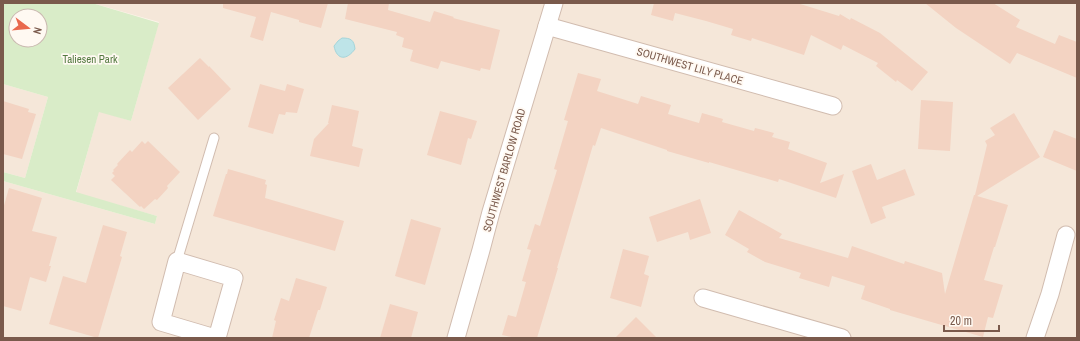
<svg xmlns="http://www.w3.org/2000/svg" width="1080" height="341" font-family="'Archivo Narrow',sans-serif">
<style>
.residential{fill:#f5e7d9}
.green{fill:#d9ecc8;fill-rule:evenodd}
.water{fill:#bee4e8;stroke:#a4d5da}
.building{fill:#f3d3c2}
.lines{fill:none;stroke-linecap:round;stroke-linejoin:round}
.lane-casing{stroke:#d1bcaf;stroke-width:11}
.street-casing{stroke:#d1bcaf;stroke-width:19}
.lane{stroke:#fff;stroke-width:9}
.street{stroke:#fff;stroke-width:17}
.labels{text-anchor:middle;dominant-baseline:central;stroke-width:3.5;stroke-linejoin:round;paint-order:stroke}
.park-label{font-size:11px;fill:#547a41;stroke:#fff9f2}
.street-label{font-size:11px;fill:#7a5a4c;stroke:#fff9f2}
</style>
<rect width="100%" height="100%" fill="#fdf5eb"/>
<g class="residential">
<path d="M 92,3 L 1077,3 L 1077,338 L 3,338 L 3,181 L 155,224 L 157,216 L 76,193 L 99,111 L 131,121 L 159,22 Z"/>
<path d="M 3,84 L 48,97 L 25,178 L 3,172 Z"/>
</g>
<path class="green" d="M 3,3 L 92,3 L 159,23 L 131,121 L 99,112 L 76,192 L 157,216 L 155,224 L 3,181 L 3,172 L 25,178 L 48,97 L 3,84 ZM 16,16 L 40,16 L 40,40 L 16,40 Z"/>
<path class="water" d="M 342,38 C 351,38 354,40 355,49 C 347,60 337,61 334,46 L 338,41 Z"/>
<g class="building">
<path d="M 223,3 L 328,3 L 321,28 L 299,22 L 299,20 L 271,12 L 263,41 L 250,37 L 256,17 L 223,8 Z"/>
<path d="M 348,3 L 389,3 L 388,10 L 430,22 L 434,11 L 454,17 L 453,18 L 500,30 L 490,70 L 481,68 L 480,71 L 441,61 L 438,69 L 410,61 L 413,50 L 402,47 L 404,38 L 396,35 L 397,32 L 345,19 Z"/>
<path d="M 654,3 L 797,3 L 839,16 L 840,14 L 850,20 L 851,18 L 880,33 L 928,72 L 912,91 L 897,80 L 896,82 L 876,66 L 878,63 L 843,45 L 841,50 L 811,35 L 804,55 L 752,38 L 751,41 L 731,35 L 733,29 L 706,21 L 675,13 L 673,21 L 651,15 Z"/>
<path d="M 925,3 L 993,3 L 1020,20 L 1016,27 L 1055,44 L 1059,35 L 1077,42 L 1077,78 L 1017,53 L 1010,64 L 956,28 Z"/>
<path d="M 200,58 L 209,67 L 209,66 L 231,89 L 198,120 L 168,88 Z"/>
<path d="M 578,73 L 601,79 L 597,91 L 638,104 L 641,96 L 671,105 L 668,114 L 699,123 L 702,113 L 723,119 L 722,122 L 754,131 L 755,128 L 774,133 L 772,137 L 790,142 L 788,149 L 827,163 L 820,183 L 844,174 L 836,198 L 779,179 L 778,182 L 709,162 L 709,163 L 667,151 L 667,150 L 601,128 L 595,146 L 593,145 L 557,268 L 558,268 L 537,338 L 516,338 L 502,335 L 508,315 L 516,317 L 526,282 L 522,281 L 531,250 L 527,249 L 535,224 L 540,226 L 557,170 L 554,169 L 568,121 L 564,120 Z"/>
<path d="M 260,84 L 285,91 L 287,84 L 304,89 L 297,113 L 286,112 L 285,115 L 279,114 L 273,134 L 248,127 Z"/>
<path d="M 921,100 L 953,102 L 950,151 L 918,149 Z"/>
<path d="M 3,101 L 29,109 L 28,112 L 36,114 L 22,159 L 3,154 Z"/>
<path d="M 332,105 L 359,111 L 352,146 L 363,149 L 359,167 L 310,156 L 314,139 L 329,123 L 328,123 Z"/>
<path d="M 440,111 L 477,121 L 471,139 L 468,138 L 461,165 L 427,155 Z"/>
<path d="M 1014,113 L 1040,157 L 977,196 L 1008,205 L 995,247 L 994,247 L 984,280 L 1003,285 L 993,318 L 988,317 L 983,337 L 890,310 L 890,309 L 861,299 L 865,286 L 832,276 L 829,287 L 799,278 L 801,273 L 765,262 L 747,252 L 749,249 L 725,235 L 739,210 L 782,234 L 779,238 L 848,258 L 852,246 L 904,264 L 905,261 L 942,273 L 945,294 L 974,195 L 975,195 L 987,145 L 985,141 L 995,135 L 990,128 Z"/>
<path d="M 1054,130 L 1077,139 L 1077,171 L 1043,157 Z"/>
<path d="M 142,141 L 145,144 L 148,141 L 180,172 L 167,186 L 168,188 L 157,200 L 155,199 L 144,209 L 141,206 L 140,207 L 111,180 L 115,176 L 112,173 L 114,171 L 113,170 L 118,165 L 117,164 L 130,150 L 132,152 Z"/>
<path d="M 871,164 L 877,180 L 905,169 L 915,195 L 882,207 L 886,218 L 871,224 L 852,171 Z"/>
<path d="M 228,169 L 266,180 L 265,184 L 267,185 L 265,198 L 344,221 L 335,251 L 213,216 L 226,174 L 227,174 Z"/>
<path d="M 9,188 L 42,198 L 32,231 L 57,237 L 49,266 L 51,266 L 46,282 L 30,277 L 21,311 L 3,306 L 3,209 Z"/>
<path d="M 700,199 L 711,233 L 690,240 L 688,232 L 657,242 L 649,217 Z"/>
<path d="M 411,219 L 441,228 L 425,285 L 395,276 Z"/>
<path d="M 103,225 L 127,232 L 120,256 L 122,257 L 98,338 L 49,324 L 63,276 L 86,283 Z"/>
<path d="M 623,249 L 649,256 L 644,274 L 649,276 L 641,307 L 610,298 Z"/>
<path d="M 296,278 L 327,287 L 320,310 L 318,310 L 309,338 L 272,338 L 276,321 L 274,320 L 281,298 L 289,301 Z"/>
<path d="M 390,304 L 418,312 L 411,338 L 380,338 Z"/>
<path d="M 636,317 L 657,338 L 615,338 Z"/>
</g>
<g class="lines">
<g class="lane-casing">
<path id="lane" d="M 177,261 L 214,138"/>
</g>
<g class="street-casing">
<g id="street">
<path d="M 547,26 L 833,106"/>
<path d="M 703,298 L 842,338"/>
<path d="M 215,338 L 161,322 L 177,261 L 234,278 L 217,338"/>
<path d="M 456,338 L 481,250 L 491,212 L 554,3"/>
<path d="M 1035,338 L 1050,294 L 1066,235"/>
</g>
</g>
<use href="#lane" class="lane"/>
<use href="#street" class="street"/>
</g>
<g class="labels">
<g class="park-label">
<text x="90" y="59">Taliesen Park</text>
</g>
<g class="street-label">
<text transform="translate(690 66) rotate(16)">SOUTHWEST LILY PLACE</text>
<text transform="translate(504 170) rotate(-74)">SOUTHWEST BARLOW ROAD</text>
</g>
</g>
<rect width="1080" height="341" fill="none" stroke="#7a5a4c" stroke-width="8"/>
<g transform="translate(28 28) rotate(106)"><circle r="19" fill="#fff9f2" stroke="#cab9b0"/>
<path d="M0-3L7 15L0 10L-7 15Z" fill="#e9694e"/>
<text y="-6" font-size="11" font-weight="bold" text-anchor="middle" fill="#7a5a4c">N</text>
</g>
<path d="M944 325v6h55v-6" fill="none" stroke="#7a5a4c" stroke-width="2"/>
<text x="950" y="325" font-size="12" fill="#7a5a4c" stroke="#fff9f2" stroke-width="3" paint-order="stroke">20 m</text>
</svg>
